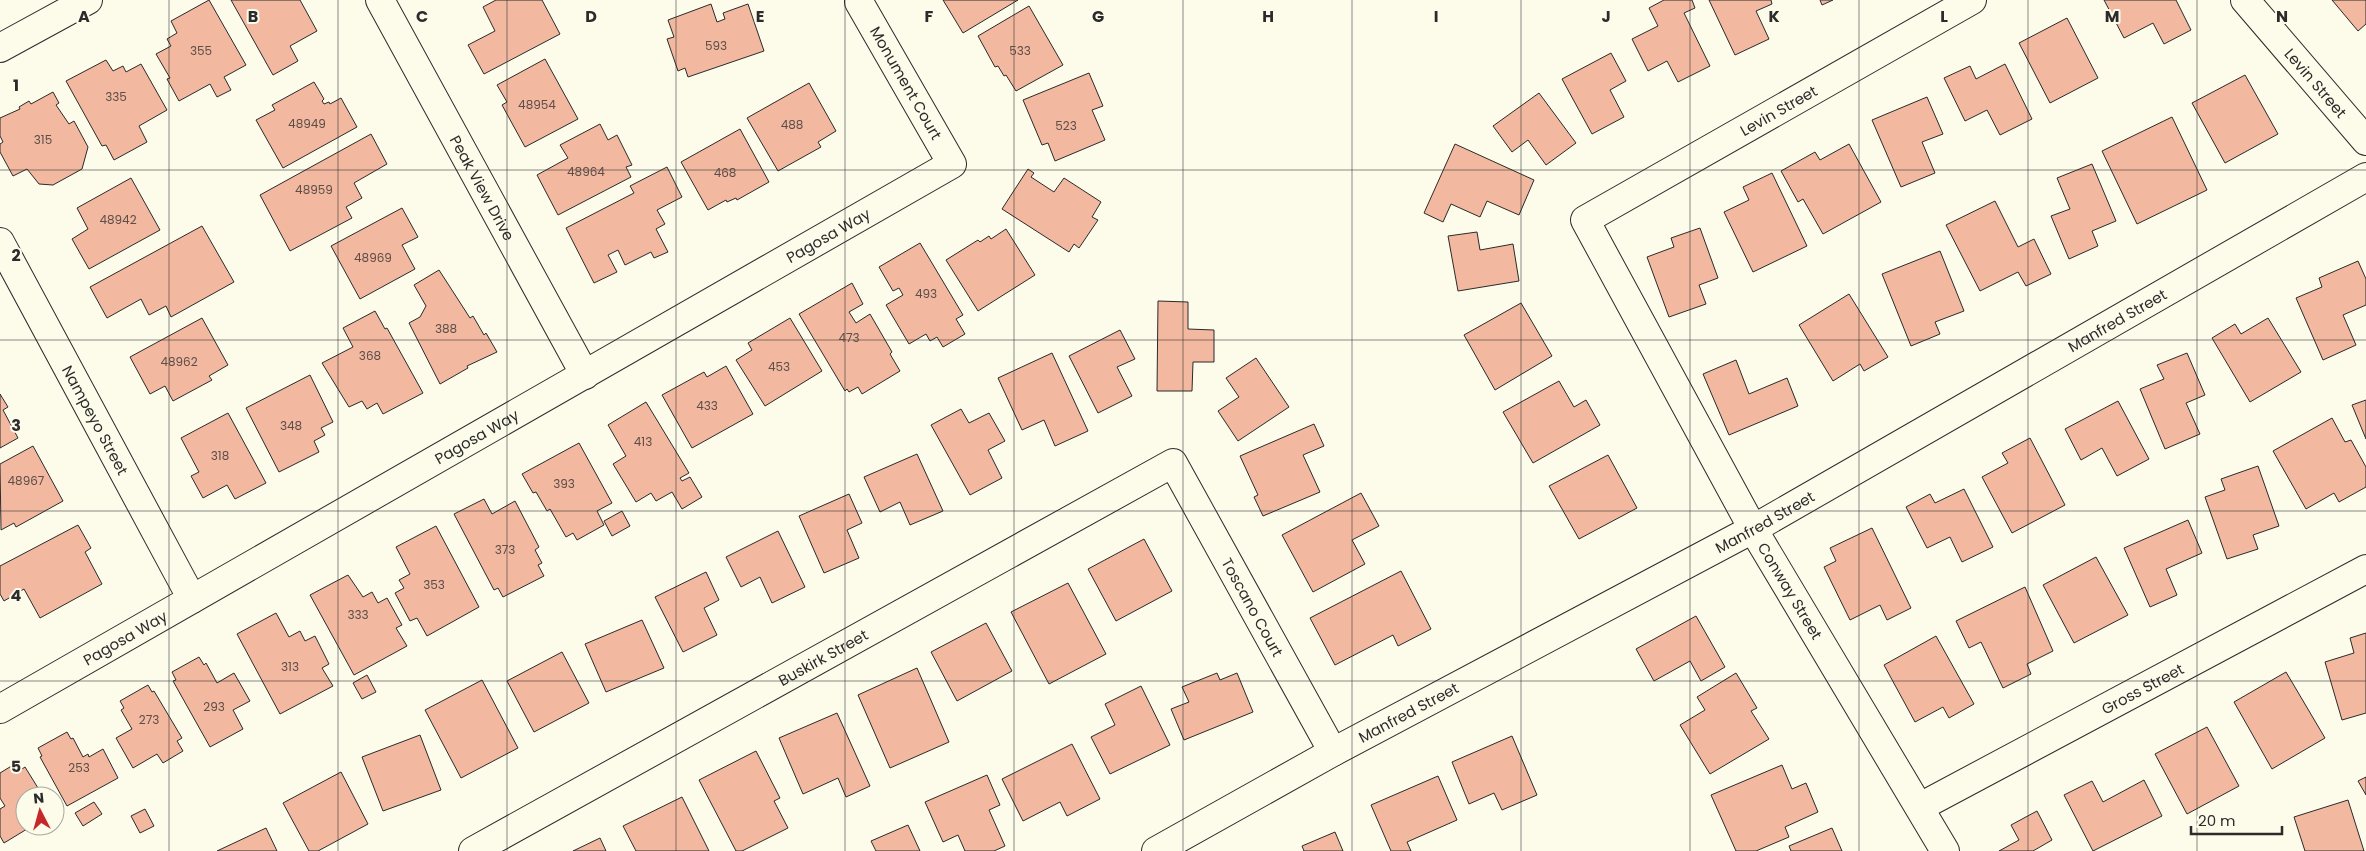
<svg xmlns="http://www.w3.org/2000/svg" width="2366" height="851" font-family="Poppins,sans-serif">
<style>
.building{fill:#f2b8a0;stroke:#2b2b2b}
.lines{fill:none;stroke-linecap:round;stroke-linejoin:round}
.street-casing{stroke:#2b2b2b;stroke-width:30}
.street{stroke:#fdfbea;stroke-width:28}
.grid{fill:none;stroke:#2b2b2b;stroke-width:1;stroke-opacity:0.55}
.labels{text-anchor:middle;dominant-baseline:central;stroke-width:4;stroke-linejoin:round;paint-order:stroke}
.number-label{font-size:12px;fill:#5d4e48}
.street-label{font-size:15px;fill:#2b2b2b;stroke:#fdfbea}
.grid-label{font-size:16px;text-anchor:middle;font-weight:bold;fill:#2b2b2b;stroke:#fdfbea;stroke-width:4;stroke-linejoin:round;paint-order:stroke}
</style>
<rect width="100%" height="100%" fill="#fdfbea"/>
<g class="building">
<path d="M 209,0 L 246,65 L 224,77 L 231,90 L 217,97 L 210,84 L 179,101 L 167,79 L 170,78 L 156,54 L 171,46 L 167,39 L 177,33 L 171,21 Z"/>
<path d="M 231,0 L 300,0 L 317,31 L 290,46 L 298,61 L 273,75 Z"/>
<path d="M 496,0 L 542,0 L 560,34 L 484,74 L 468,45 L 495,31 L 483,7 Z"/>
<path d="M 943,0 L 1018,0 L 963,33 Z"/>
<path d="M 1664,0 L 1692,0 L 1695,8 L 1684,13 L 1710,66 L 1678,82 L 1667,61 L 1648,71 L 1632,39 L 1658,26 L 1649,8 Z"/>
<path d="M 1709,0 L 1771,0 L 1772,4 L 1756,11 L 1769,39 L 1735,55 Z"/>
<path d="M 1820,0 L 1833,0 L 1822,5 Z"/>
<path d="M 2104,0 L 2176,0 L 2191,30 L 2164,44 L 2153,23 L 2124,38 Z"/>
<path d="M 2332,0 L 2366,0 L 2366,24 L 2358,31 Z"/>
<path d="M 711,4 L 717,22 L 725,19 L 723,13 L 748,4 L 764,51 L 688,77 L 685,68 L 678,71 L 667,39 L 674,37 L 668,20 Z"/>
<path d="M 1029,6 L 1063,65 L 1016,91 L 1006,75 L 1004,76 L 998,66 L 995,67 L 978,36 Z"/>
<path d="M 2067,18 L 2098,78 L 2050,103 L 2019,43 Z"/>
<path d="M 1611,53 L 1626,81 L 1610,90 L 1624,117 L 1592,134 L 1562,79 Z"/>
<path d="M 545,59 L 578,119 L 525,147 L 502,105 L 507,102 L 497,85 Z"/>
<path d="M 106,60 L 113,71 L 123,66 L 126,72 L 141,64 L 167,110 L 139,126 L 147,142 L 114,160 L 106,145 L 102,146 L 66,81 Z"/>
<path d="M 2005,64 L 2032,119 L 2000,135 L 1987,110 L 1965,121 L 1944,78 L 1970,66 L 1976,79 Z"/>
<path d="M 1089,73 L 1103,106 L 1092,110 L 1105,140 L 1055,161 L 1048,143 L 1042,145 L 1023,100 Z"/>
<path d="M 2245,75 L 2278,134 L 2225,163 L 2192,103 Z"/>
<path d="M 314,82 L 324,99 L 322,101 L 324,104 L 329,102 L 330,104 L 341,98 L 357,127 L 283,168 L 256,120 L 275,110 L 272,105 Z"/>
<path d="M 809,83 L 836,131 L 818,142 L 821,147 L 778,171 L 747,118 Z"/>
<path d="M 53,92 L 59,103 L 56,105 L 69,124 L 74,121 L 88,147 L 82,169 L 53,185 L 39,184 L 27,169 L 13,176 L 0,152 L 0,144 L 3,142 L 0,136 L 0,118 L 20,109 L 19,107 L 29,101 L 31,104 Z"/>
<path d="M 1539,93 L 1576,143 L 1546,165 L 1528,140 L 1512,152 L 1493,126 Z"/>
<path d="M 1927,97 L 1943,134 L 1922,142 L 1935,173 L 1901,187 L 1872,120 Z"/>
<path d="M 2172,117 L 2207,190 L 2137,224 L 2102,151 Z"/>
<path d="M 600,124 L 608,140 L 617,135 L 632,165 L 626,167 L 631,177 L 558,215 L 537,175 L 568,158 L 560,145 Z"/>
<path d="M 740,129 L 769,182 L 737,200 L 736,198 L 727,202 L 726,200 L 708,210 L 681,162 Z"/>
<path d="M 371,134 L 387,164 L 354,183 L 362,198 L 346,207 L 352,218 L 290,251 L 260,195 Z"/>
<path d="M 1455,144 L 1534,180 L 1519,215 L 1487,201 L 1480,217 L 1451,204 L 1443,222 L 1424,213 Z"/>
<path d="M 1849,144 L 1881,202 L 1823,234 L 1803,199 L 1798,202 L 1781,171 L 1815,152 L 1820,160 Z"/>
<path d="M 2092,164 L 2116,221 L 2092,231 L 2098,246 L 2069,259 L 2051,216 L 2070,209 L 2057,178 Z"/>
<path d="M 667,167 L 682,197 L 657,210 L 665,224 L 656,229 L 668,252 L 654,258 L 651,252 L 625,265 L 618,250 L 608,255 L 617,272 L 594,283 L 566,228 L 634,193 L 630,186 Z"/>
<path d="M 1028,169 L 1034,173 L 1031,177 L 1054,192 L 1064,178 L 1101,202 L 1092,217 L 1098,220 L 1079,248 L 1074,244 L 1069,252 L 1002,209 Z"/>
<path d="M 1772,173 L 1807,246 L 1753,272 L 1724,212 L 1749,200 L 1743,187 Z"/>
<path d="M 131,178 L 160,230 L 89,269 L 72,239 L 88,229 L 77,208 Z"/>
<path d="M 1995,201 L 2018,247 L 2034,239 L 2051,274 L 2026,286 L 2018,272 L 1980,291 L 1946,225 Z"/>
<path d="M 402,208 L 418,237 L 402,245 L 415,269 L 360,299 L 331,246 Z"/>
<path d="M 202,226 L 234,282 L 171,317 L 166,306 L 149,315 L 141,299 L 107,318 L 90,287 Z"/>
<path d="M 1700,228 L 1718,278 L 1699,285 L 1706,304 L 1669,317 L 1647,257 L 1674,247 L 1671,238 Z"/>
<path d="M 1006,229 L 1035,275 L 978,311 L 946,260 L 978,240 L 980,242 L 989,236 L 991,239 Z"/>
<path d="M 1477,232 L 1480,250 L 1513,244 L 1519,281 L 1458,291 L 1448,236 Z"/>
<path d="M 920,243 L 963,315 L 956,319 L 965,334 L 943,347 L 937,337 L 930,341 L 926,334 L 909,344 L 886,305 L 903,295 L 899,288 L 893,291 L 879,267 Z"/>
<path d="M 1940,251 L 1964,311 L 1935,322 L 1940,334 L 1911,346 L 1882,274 Z"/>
<path d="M 2358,261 L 2366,279 L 2366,305 L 2343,315 L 2356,345 L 2323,360 L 2296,298 L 2322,287 L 2319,278 Z"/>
<path d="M 439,270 L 470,318 L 473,316 L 484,335 L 486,333 L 497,352 L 467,366 L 468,368 L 440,384 L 409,323 L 420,317 L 426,306 L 414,285 Z"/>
<path d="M 852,283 L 863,304 L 849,312 L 856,323 L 870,314 L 892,352 L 890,354 L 900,371 L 862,394 L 858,387 L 849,392 L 847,389 L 845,391 L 799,314 Z"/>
<path d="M 1849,294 L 1888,357 L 1864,371 L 1860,364 L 1833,381 L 1799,325 Z"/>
<path d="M 1158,301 L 1188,302 L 1188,329 L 1214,330 L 1214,362 L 1193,362 L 1192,391 L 1157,391 Z"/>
<path d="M 1521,303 L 1552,356 L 1495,390 L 1464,335 Z"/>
<path d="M 375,311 L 385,329 L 387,328 L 423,393 L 383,414 L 377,403 L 367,409 L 362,401 L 349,407 L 322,363 L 353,347 L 343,328 Z"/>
<path d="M 202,318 L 228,365 L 209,376 L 212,380 L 173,401 L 165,386 L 150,394 L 130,357 Z"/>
<path d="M 790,318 L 822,371 L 765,406 L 736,360 L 752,350 L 748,343 Z"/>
<path d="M 2268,318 L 2301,372 L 2250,402 L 2212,338 L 2235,324 L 2241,334 Z"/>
<path d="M 1120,330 L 1135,359 L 1117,367 L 1132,396 L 1098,413 L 1069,356 Z"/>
<path d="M 1052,353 L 1088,431 L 1055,446 L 1044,420 L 1022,430 L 998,378 Z"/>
<path d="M 2187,353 L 2205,395 L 2186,403 L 2200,434 L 2165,449 L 2140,389 L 2164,379 L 2157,365 Z"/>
<path d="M 1256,358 L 1289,407 L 1238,441 L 1218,411 L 1239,397 L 1226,378 Z"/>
<path d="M 1736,360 L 1749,394 L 1787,378 L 1798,406 L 1729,435 L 1703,374 Z"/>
<path d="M 726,366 L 753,414 L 692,448 L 662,395 L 704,372 L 707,377 Z"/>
<path d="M 310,375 L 333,422 L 321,428 L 325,435 L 314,441 L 319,452 L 279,472 L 246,408 Z"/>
<path d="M 1559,381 L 1574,407 L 1586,400 L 1600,425 L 1533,463 L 1503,412 Z"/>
<path d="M 0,394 L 8,407 L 3,410 L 18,438 L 0,448 Z"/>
<path d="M 2366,400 L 2366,439 L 2352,405 Z"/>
<path d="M 2118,401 L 2149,459 L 2117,476 L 2102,448 L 2081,460 L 2065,429 Z"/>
<path d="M 646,402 L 689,473 L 680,478 L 682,481 L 690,477 L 702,497 L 682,509 L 672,492 L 656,501 L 651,493 L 636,502 L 613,464 L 626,456 L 608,425 Z"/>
<path d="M 961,409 L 969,423 L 989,413 L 1005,441 L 988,450 L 1002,478 L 970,495 L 931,425 Z"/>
<path d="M 228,413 L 266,483 L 235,499 L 227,485 L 203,498 L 191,476 L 199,472 L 181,438 Z"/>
<path d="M 2332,418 L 2345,442 L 2351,440 L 2366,467 L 2366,487 L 2339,502 L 2334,493 L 2306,509 L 2273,451 Z"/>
<path d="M 1314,424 L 1324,446 L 1303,455 L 1320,492 L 1263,516 L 1254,497 L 1258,495 L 1240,456 Z"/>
<path d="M 2030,438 L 2065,505 L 2012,533 L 1982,477 L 2008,463 L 2002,453 Z"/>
<path d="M 579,443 L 612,503 L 597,511 L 604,525 L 577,540 L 573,533 L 566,537 L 550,509 L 547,511 L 536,492 L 533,493 L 522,474 Z"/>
<path d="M 33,446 L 63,501 L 16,527 L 14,523 L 1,530 L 0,464 Z"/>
<path d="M 917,454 L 943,511 L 910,525 L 900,502 L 880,512 L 864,477 Z"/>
<path d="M 1608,455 L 1637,508 L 1579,539 L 1549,486 Z"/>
<path d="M 2258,466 L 2279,526 L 2253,535 L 2258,549 L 2227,559 L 2205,497 L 2225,490 L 2221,479 Z"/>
<path d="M 1964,489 L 1993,547 L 1962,562 L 1950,537 L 1927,548 L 1906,507 L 1930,494 L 1935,503 Z"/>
<path d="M 1361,493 L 1379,526 L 1352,540 L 1365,564 L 1313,592 L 1282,535 Z"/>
<path d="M 849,494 L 862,523 L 847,530 L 859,558 L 824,573 L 799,516 Z"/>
<path d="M 484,499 L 492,514 L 515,501 L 539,547 L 535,550 L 542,563 L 538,565 L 544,576 L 503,597 L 498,588 L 494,590 L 454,514 Z"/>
<path d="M 622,511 L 630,526 L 612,536 L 604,521 Z"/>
<path d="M 2188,520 L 2202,553 L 2166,569 L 2177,595 L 2150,607 L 2124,548 Z"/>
<path d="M 78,525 L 91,548 L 85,552 L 102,584 L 40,618 L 24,589 L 4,601 L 0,594 L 0,566 Z"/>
<path d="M 436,526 L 479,607 L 427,636 L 417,618 L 410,621 L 395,593 L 404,588 L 399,580 L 410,574 L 396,547 Z"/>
<path d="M 1872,528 L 1911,608 L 1887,620 L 1880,605 L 1850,620 L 1824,567 L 1836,561 L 1830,548 Z"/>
<path d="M 778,531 L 805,587 L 772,603 L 760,577 L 741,587 L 726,557 Z"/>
<path d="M 1144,539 L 1172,591 L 1116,621 L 1088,569 Z"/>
<path d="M 2096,557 L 2128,615 L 2074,643 L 2043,585 Z"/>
<path d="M 1401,571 L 1431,629 L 1398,646 L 1393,635 L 1335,665 L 1310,618 Z"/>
<path d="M 706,572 L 719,600 L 704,608 L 717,635 L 683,652 L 655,597 Z"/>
<path d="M 348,575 L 363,597 L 372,592 L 378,603 L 387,598 L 402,625 L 396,628 L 407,646 L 354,675 L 310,595 Z"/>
<path d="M 1068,583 L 1106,654 L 1049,684 L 1011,612 Z"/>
<path d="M 2025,587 L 2053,651 L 2027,664 L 2031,674 L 2003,688 L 1981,642 L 1969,648 L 1956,621 Z"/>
<path d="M 276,613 L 289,637 L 300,631 L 305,641 L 315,636 L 329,664 L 322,668 L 333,686 L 280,714 L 237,634 Z"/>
<path d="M 1696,616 L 1725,667 L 1701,681 L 1690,661 L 1654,681 L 1636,649 Z"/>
<path d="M 642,620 L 664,668 L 606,692 L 585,644 Z"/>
<path d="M 986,623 L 1012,671 L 957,701 L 931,652 Z"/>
<path d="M 2366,633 L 2366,713 L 2342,720 L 2325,662 L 2354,653 L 2350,638 Z"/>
<path d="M 1936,636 L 1974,704 L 1949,718 L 1943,707 L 1915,722 L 1884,665 Z"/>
<path d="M 562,652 L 589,703 L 534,732 L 507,681 Z"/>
<path d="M 199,657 L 204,665 L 206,663 L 217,683 L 234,673 L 250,701 L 233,710 L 243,729 L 210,747 L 173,681 L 176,680 L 172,672 Z"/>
<path d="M 917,668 L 949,742 L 890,768 L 858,695 Z"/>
<path d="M 2286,672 L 2325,738 L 2272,769 L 2234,702 Z"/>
<path d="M 1217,673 L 1220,680 L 1237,673 L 1253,712 L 1184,740 L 1171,709 L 1189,702 L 1182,687 Z"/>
<path d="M 1736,673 L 1757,708 L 1751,711 L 1769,739 L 1710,774 L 1680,725 L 1705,710 L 1697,697 Z"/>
<path d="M 367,675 L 376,692 L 362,699 L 353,683 Z"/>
<path d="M 482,680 L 518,748 L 461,778 L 425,710 Z"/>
<path d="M 148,685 L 152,692 L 154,691 L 182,738 L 177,741 L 183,751 L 163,763 L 157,754 L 133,768 L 116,738 L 132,729 L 121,710 L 124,708 L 120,701 Z"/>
<path d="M 1141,686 L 1170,745 L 1110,774 L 1091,737 L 1115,725 L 1105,704 Z"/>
<path d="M 837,713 L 870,786 L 846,797 L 838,778 L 803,794 L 779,738 Z"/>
<path d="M 2207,727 L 2239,786 L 2187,814 L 2155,754 Z"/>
<path d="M 67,732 L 71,739 L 73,738 L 83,757 L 88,754 L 89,757 L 103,749 L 118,778 L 67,806 L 40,757 L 42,756 L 38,748 Z"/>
<path d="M 420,735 L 441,790 L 383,811 L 362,757 Z"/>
<path d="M 1512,736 L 1537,795 L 1502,810 L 1494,793 L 1469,804 L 1452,762 Z"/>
<path d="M 1072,744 L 1100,799 L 1067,816 L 1060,802 L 1023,821 L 1002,779 Z"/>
<path d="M 756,751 L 780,798 L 774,801 L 788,828 L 742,851 L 736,851 L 699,780 Z"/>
<path d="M 18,762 L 22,769 L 25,767 L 43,796 L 25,796 L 25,826 L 32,826 L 4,843 L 0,836 L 0,809 L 5,806 L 0,798 L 0,773 Z"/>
<path d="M 1782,765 L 1792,789 L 1806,783 L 1818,812 L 1785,827 L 1789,837 L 1756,851 L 1736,851 L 1711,795 Z"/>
<path d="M 341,772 L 368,824 L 318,851 L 309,851 L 283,803 Z"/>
<path d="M 987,775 L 1000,805 L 989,810 L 1005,846 L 994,851 L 965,851 L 958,835 L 943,842 L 925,802 Z"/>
<path d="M 1438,776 L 1457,820 L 1407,842 L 1411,851 L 1391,851 L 1371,805 Z"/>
<path d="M 2366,777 L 2366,795 L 2358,781 Z"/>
<path d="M 2144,780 L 2162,816 L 2093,851 L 2064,795 L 2092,781 L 2103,802 Z"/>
<path d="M 682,797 L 709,851 L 636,851 L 623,826 Z"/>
<path d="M 2348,800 L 2364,851 L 2305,851 L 2294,817 Z"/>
<path d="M 94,802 L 102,814 L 83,826 L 75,813 Z"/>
<path d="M 145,809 L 154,826 L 140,833 L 131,816 Z"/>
<path d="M 2037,811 L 2052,840 L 2033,851 L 1999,851 L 2019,840 L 2011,825 Z"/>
<path d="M 908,825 L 920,851 L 876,851 L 871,841 Z"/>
<path d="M 266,828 L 277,851 L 217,851 Z"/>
<path d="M 1832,828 L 1842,851 L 1791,851 L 1789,846 Z"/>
<path d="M 1335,832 L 1343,851 L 1304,851 L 1302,846 Z"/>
<path d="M 600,838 L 606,851 L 573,851 Z"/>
</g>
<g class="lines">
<g class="street-casing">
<g id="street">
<path id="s1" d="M 380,0 L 585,375"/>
<path id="s2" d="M 2245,0 L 2366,141"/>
<path d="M 0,48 L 88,0"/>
<path id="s3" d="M 0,242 L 192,599"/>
<path id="s4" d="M 0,709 L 952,164 L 859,2"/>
<path id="s5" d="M 1920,807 L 2366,569"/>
<path id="s6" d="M 473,851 L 1173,463 L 1333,752"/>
<path id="s7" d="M 1156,851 L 1333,752 L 1753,529 L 2366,177"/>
<path id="s8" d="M 1945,851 L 1753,529 L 1585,220 L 1972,0"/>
</g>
</g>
<use href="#street" class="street"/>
</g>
<path class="grid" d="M 169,0 L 169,851M 338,0 L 338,851M 507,0 L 507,851M 676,0 L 676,851M 845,0 L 845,851M 1014,0 L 1014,851M 1183,0 L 1183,851M 1352,0 L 1352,851M 1521,0 L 1521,851M 1690,0 L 1690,851M 1859,0 L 1859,851M 2028,0 L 2028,851M 2197,0 L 2197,851M 0,170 L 2366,170M 0,340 L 2366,340M 0,511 L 2366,511M 0,681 L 2366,681"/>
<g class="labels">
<g class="number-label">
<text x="716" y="45">593</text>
<text x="201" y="50">355</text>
<text x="1020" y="50">533</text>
<text x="116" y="96">335</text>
<text x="537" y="104">48954</text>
<text x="307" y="123">48949</text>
<text x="792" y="124">488</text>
<text x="1066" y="125">523</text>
<text x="43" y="139">315</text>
<text x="586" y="171">48964</text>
<text x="725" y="172">468</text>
<text x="314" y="189">48959</text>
<text x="118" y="219">48942</text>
<text x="373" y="257">48969</text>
<text x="926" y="293">493</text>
<text x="446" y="328">388</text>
<text x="849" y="337">473</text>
<text x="370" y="355">368</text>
<text x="179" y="361">48962</text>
<text x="779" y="366">453</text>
<text x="707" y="405">433</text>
<text x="291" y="425">348</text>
<text x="643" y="441">413</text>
<text x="220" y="455">318</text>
<text x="26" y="480">48967</text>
<text x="564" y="483">393</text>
<text x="505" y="549">373</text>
<text x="434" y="584">353</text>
<text x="358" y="614">333</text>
<text x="290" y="666">313</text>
<text x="214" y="706">293</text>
<text x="149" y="719">273</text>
<text x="79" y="767">253</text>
</g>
<g class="street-label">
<text stroke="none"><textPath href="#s2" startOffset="109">Levin Street</textPath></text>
<text transform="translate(906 83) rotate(60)">Monument Court</text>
<text stroke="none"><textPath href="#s8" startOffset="949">Levin Street</textPath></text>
<text stroke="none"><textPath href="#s1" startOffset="214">Peak View Drive</textPath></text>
<text stroke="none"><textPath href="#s4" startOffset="954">Pagosa Way</textPath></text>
<text stroke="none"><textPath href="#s7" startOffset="1098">Manfred Street</textPath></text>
<text stroke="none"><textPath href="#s3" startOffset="202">Nampeyo Street</textPath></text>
<text stroke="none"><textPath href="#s4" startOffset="549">Pagosa Way</textPath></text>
<text stroke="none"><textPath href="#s7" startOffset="692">Manfred Street</textPath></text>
<text transform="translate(1790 591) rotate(59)">Conway Street</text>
<text stroke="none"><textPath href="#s6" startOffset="965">Toscano Court</textPath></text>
<text stroke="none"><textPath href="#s4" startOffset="144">Pagosa Way</textPath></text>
<text stroke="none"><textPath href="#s6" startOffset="400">Buskirk Street</textPath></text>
<text stroke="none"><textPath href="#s5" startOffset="252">Gross Street</textPath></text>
<text stroke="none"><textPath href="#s7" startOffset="288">Manfred Street</textPath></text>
</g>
</g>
<g class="grid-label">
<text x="84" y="22">A</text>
<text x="253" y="22">B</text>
<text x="422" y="22">C</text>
<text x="591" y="22">D</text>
<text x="760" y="22">E</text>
<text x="929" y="22">F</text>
<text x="1098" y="22">G</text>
<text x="1268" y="22">H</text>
<text x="1436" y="22">I</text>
<text x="1606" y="22">J</text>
<text x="1774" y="22">K</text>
<text x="1944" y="22">L</text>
<text x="2112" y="22">M</text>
<text x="2282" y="22">N</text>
<text x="16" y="91">1</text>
<text x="16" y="261">2</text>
<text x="16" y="431">3</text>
<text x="16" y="601">4</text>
<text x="16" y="772">5</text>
</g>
<g transform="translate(40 811) rotate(354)"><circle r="24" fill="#fdfbea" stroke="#a9a89e"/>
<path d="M0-4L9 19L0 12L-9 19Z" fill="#c62828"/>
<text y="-8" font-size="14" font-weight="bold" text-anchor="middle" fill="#2b2b2b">N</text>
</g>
<path d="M2191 826v8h91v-8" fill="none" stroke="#2b2b2b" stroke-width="2.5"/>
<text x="2198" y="826" font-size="15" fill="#2b2b2b" stroke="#fdfbea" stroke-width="4" paint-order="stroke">20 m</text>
</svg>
